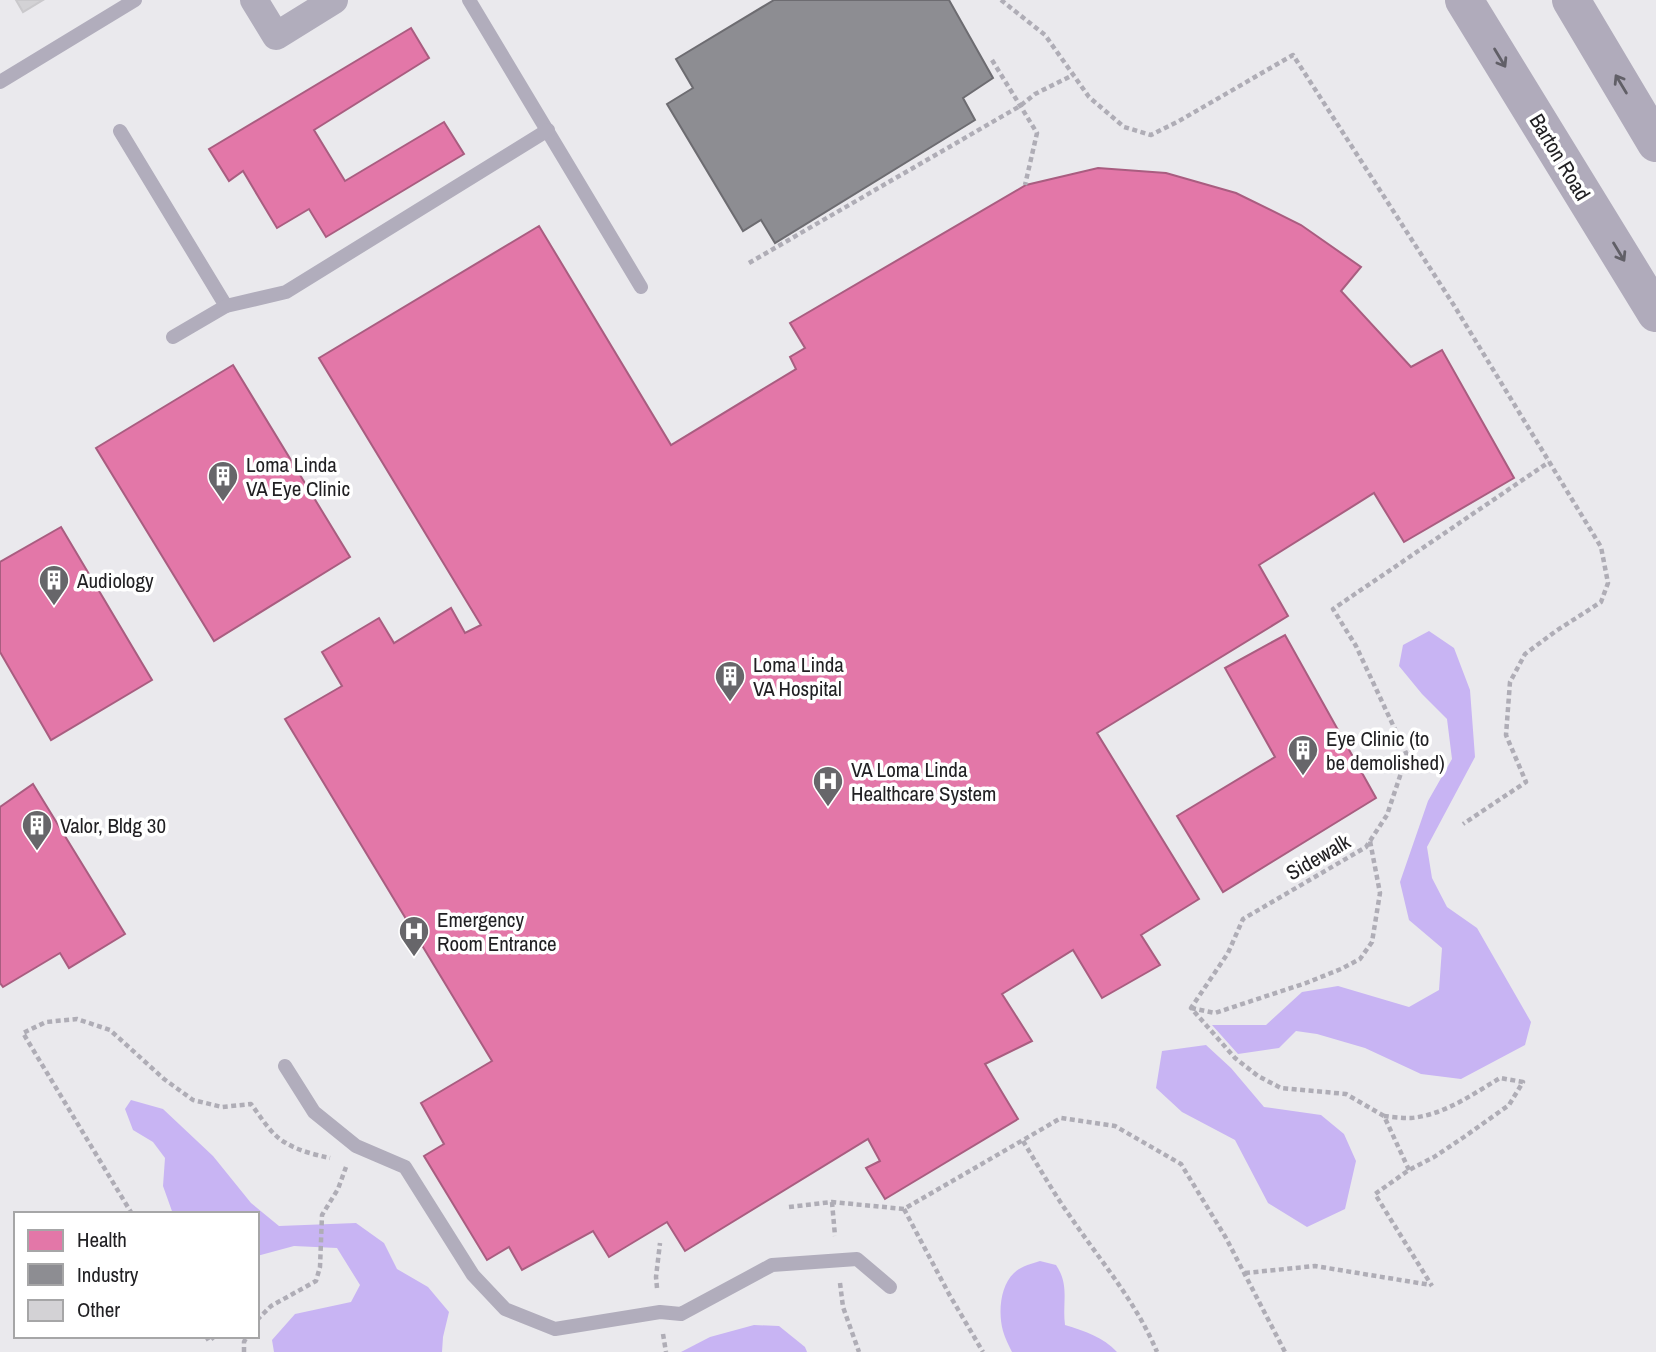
<svg xmlns="http://www.w3.org/2000/svg" width="1656" height="1352" font-family="'Archivo Narrow',sans-serif">
<style>
.water{fill:#c8b4f3}
.health{fill:#e377a8;stroke:#a95d80;stroke-width:2}
.industry{fill:#8d8d92;stroke:#6d6c71;stroke-width:2}
.building{fill:#d3d2d5;stroke:#cac9cc;stroke-width:2}
.lines{fill:none;stroke-linecap:round;stroke-linejoin:round}
.path{stroke:#afadb6;stroke-width:4.5;stroke-dasharray:5 3.5;stroke-linecap:butt}
.service{stroke:#b1adbc;stroke-width:14}
.minor{stroke:#b1adbc;stroke-width:28}
.secondary{stroke:#b0abbb;stroke-width:38}
.oneway{stroke:#615f67}
.labels{text-anchor:middle;dominant-baseline:central;stroke-width:7;stroke-linejoin:round;paint-order:stroke}
.street-label{font-size:21px;fill:#212023;stroke:#fff}
.poi-label{font-size:21px;fill:#212023;stroke:#fff;text-anchor:start}
</style>
<rect width="100%" height="100%" fill="#eae9ed"/>
<g class="water">
<path d="M 1429,631 L 1454,648 L 1470,690 L 1475,757 L 1427,847 L 1432,878 L 1447,907 L 1477,928 L 1531,1022 L 1525,1045 L 1461,1079 L 1421,1074 L 1365,1048 L 1317,1034 L 1296,1031 L 1279,1048 L 1238,1054 L 1212,1025 L 1266,1025 L 1302,992 L 1338,986 L 1409,1007 L 1439,990 L 1442,948 L 1409,920 L 1400,882 L 1428,801 L 1452,759 L 1447,719 L 1422,694 L 1399,666 L 1403,645 Z"/>
<path d="M 1206,1045 L 1231,1068 L 1264,1107 L 1321,1115 L 1344,1134 L 1356,1161 L 1345,1209 L 1307,1227 L 1268,1203 L 1235,1140 L 1182,1112 L 1156,1088 L 1162,1051 Z"/>
<path d="M 131,1100 L 163,1109 L 213,1156 L 251,1203 L 279,1226 L 356,1223 L 384,1243 L 397,1269 L 428,1287 L 449,1312 L 443,1337 L 442,1352 L 274,1352 L 272,1340 L 295,1314 L 351,1302 L 360,1285 L 337,1248 L 294,1246 L 257,1256 L 257,1214 L 173,1214 L 163,1186 L 165,1158 L 153,1142 L 133,1130 L 125,1109 Z"/>
<path d="M 1040,1261 L 1056,1265 C 1070,1286 1062,1302 1065,1325 C 1085,1331 1103,1337 1117,1352 L 1012,1352 C 1009,1346 1005,1338 1003,1331 C 998,1313 1000,1286 1014,1273 C 1021,1266 1031,1264 1040,1261 Z"/>
<path d="M 754,1325 L 779,1326 L 805,1347 L 807,1352 L 681,1352 L 710,1337 Z"/>
</g>
<g class="health">
<path d="M 411,28 L 429,58 L 314,130 L 345,181 L 444,122 L 464,154 L 326,237 L 309,209 L 277,228 L 243,171 L 229,181 L 209,149 Z"/>
<path d="M 1098,168 L 1166,173 L 1236,193 L 1301,225 L 1361,267 L 1341,291 L 1411,367 L 1442,350 L 1514,478 L 1404,542 L 1374,493 L 1259,565 L 1288,616 L 1097,733 L 1199,899 L 1141,935 L 1160,965 L 1102,998 L 1073,950 L 1002,994 L 1032,1041 L 985,1064 L 1018,1119 L 885,1199 L 866,1168 L 880,1161 L 868,1139 L 685,1251 L 667,1222 L 609,1257 L 593,1231 L 522,1270 L 509,1247 L 487,1260 L 424,1156 L 444,1144 L 421,1103 L 492,1061 L 285,719 L 342,686 L 322,652 L 379,618 L 394,643 L 451,608 L 465,633 L 481,625 L 319,358 L 539,226 L 671,445 L 796,369 L 790,357 L 805,348 L 790,323 L 1026,185 Z"/>
<path d="M 233,365 L 350,557 L 214,641 L 96,448 Z"/>
<path d="M 61,527 L 152,680 L 51,740 L 0,652 L 0,562 Z"/>
<path d="M 1285,635 L 1376,798 L 1223,892 L 1177,816 L 1275,757 L 1225,668 Z"/>
<path d="M 33,784 L 125,934 L 69,968 L 60,953 L 3,987 L 0,983 L 0,807 Z"/>
</g>
<path class="industry" d="M 774,0 L 949,0 L 993,78 L 963,98 L 975,120 L 775,243 L 761,220 L 743,231 L 667,104 L 693,88 L 676,59 Z"/>
<path class="building" d="M 16,0 L 43,0 L 23,12 Z"/>
<g class="lines">
<g class="path">
<path d="M 1001,0 L 1045,35 L 1089,97 L 1124,127 L 1151,135 L 1179,121 L 1293,55 L 1455,307 L 1601,547 L 1608,583 L 1601,602 L 1556,631 L 1525,654 L 1510,682 L 1506,735 L 1526,782 L 1463,824"/>
<path d="M 992,60 L 1037,133 L 1025,185"/>
<path d="M 749,263 L 1020,106 L 1035,94 L 1073,75"/>
<path d="M 1191,1008 L 1215,1013 L 1306,983 L 1341,969 L 1360,959 L 1372,942 L 1380,893 L 1370,841"/>
<path d="M 1384,1116 C 1392,1117 1402,1118 1411,1118 C 1444,1115 1473,1094 1500,1078 L 1523,1082 L 1509,1105 L 1464,1137 L 1434,1157 L 1409,1170 L 1375,1194 L 1432,1286"/>
<path d="M 1023,1141 C 1039,1167 1054,1194 1072,1219 C 1102,1263 1136,1302 1157,1352"/>
<path d="M 1409,1170 L 1384,1116 L 1346,1094 L 1281,1088 L 1258,1076 L 1235,1058 L 1191,1008 L 1228,953 L 1243,919 L 1366,847 L 1387,815 L 1407,755 L 1356,646 L 1333,609 L 1549,462"/>
<path d="M 832,1202 L 835,1236"/>
<path d="M 789,1207 L 832,1202 L 904,1209 L 1061,1118 L 1115,1126 L 1181,1164 L 1226,1238 L 1285,1352"/>
<path d="M 904,1209 L 949,1294 L 983,1352"/>
<path d="M 132,1214 L 23,1033 L 46,1022 L 77,1019 L 110,1030 L 164,1079 L 193,1100 L 222,1107 L 251,1104 C 261,1117 271,1135 286,1143 C 299,1151 316,1155 330,1158"/>
<path d="M 1245,1273 L 1315,1266 L 1431,1285"/>
<path d="M 840,1283 L 843,1307 L 859,1352"/>
<path d="M 657,1288 L 656,1277 L 660,1243"/>
<path d="M 257,1320 L 271,1306 L 316,1281 L 320,1267 L 322,1215 L 338,1189 L 346,1167"/>
<path d="M 663,1334 L 666,1352"/>
<path d="M 206,1336 L 209,1341 L 215,1336"/>
<path d="M 244,1352 L 244,1342 L 247,1336"/>
</g>
<g class="service">
<path d="M 469,0 L 641,287"/>
<path d="M 0,82 L 135,0"/>
<path d="M 120,131 L 226,306 L 173,337"/>
<path d="M 226,306 L 286,292 L 548,130"/>
<path d="M 285,1066 L 314,1112 L 356,1146 L 405,1167 L 473,1275 L 505,1309 L 555,1329 L 660,1312 L 681,1314 L 772,1265 L 857,1259 L 890,1287"/>
</g>
<path class="minor" d="M 254,0 L 276,36 L 334,0"/>
<g class="secondary">
<path d="M 1464,0 L 1656,313"/>
<path d="M 1571,0 L 1656,143"/>
</g>
</g>
<defs><path id="oneway-shaft" d="M-6 0H5M1.5-3L5.5 0L1.5 3" fill="none" stroke-width="1.6" stroke-linecap="round" stroke-linejoin="round" transform="scale(1.75)"/></defs>
<g class="oneway">
<use href="#oneway-shaft" transform="translate(1500 58) rotate(59)"/>
<use href="#oneway-shaft" transform="translate(1621 84) rotate(-121)"/>
<use href="#oneway-shaft" transform="translate(1619 252) rotate(59)"/>
</g>
<defs>
<g id="building-pin" transform="scale(1.575)"><path d="M0 17L-7.5 6A9.5 9.5 0 1 1 7.5 6Z" fill="#67666a" stroke="#fff"/><path d="M-4-6H4V6H1V3H-1V6H-4ZM-2.5-4.3h1.7v1.8h-1.7ZM.8-4.3h1.7v1.8H.8ZM-2.5-1h1.7V.8h-1.7ZM.8-1h1.7V.8H.8Z" fill="#fff"/></g>
<g id="hospital-pin" transform="scale(1.575)"><path d="M0 17L-7.5 6A9.5 9.5 0 1 1 7.5 6Z" fill="#67666a" stroke="#fff"/><path d="M-5-5h3v3.5h4V-5h3V5h-3V1.5h-4V5h-3Z" fill="#fff"/></g>
</defs>
<g fill-rule="evenodd">
<use href="#building-pin" x="223" y="476"/>
<use href="#building-pin" x="54" y="580"/>
<use href="#building-pin" x="730" y="676"/>
<use href="#building-pin" x="1303" y="750"/>
<use href="#hospital-pin" x="828" y="781"/>
<use href="#building-pin" x="37" y="825"/>
<use href="#hospital-pin" x="414" y="931"/>
</g>
<g class="labels">
<g class="street-label">
<text transform="translate(1560 157) rotate(59)">Barton Road</text>
<text transform="translate(1318 857) rotate(-30)">Sidewalk</text>
</g>
<g class="poi-label">
<text x="246" y="464">Loma Linda<tspan x="246" dy="24">VA Eye Clinic</tspan></text>
<text x="77" y="580">Audiology</text>
<text x="753" y="664">Loma Linda<tspan x="753" dy="24">VA Hospital</tspan></text>
<text x="1326" y="738">Eye Clinic (to<tspan x="1326" dy="24">be demolished)</tspan></text>
<text x="851" y="769">VA Loma Linda<tspan x="851" dy="24">Healthcare System</tspan></text>
<text x="60" y="825">Valor, Bldg 30</text>
<text x="437" y="919">Emergency<tspan x="437" dy="24">Room Entrance</tspan></text>
</g>
</g>
<rect x="14" y="1212" width="245" height="126" fill="#ffffff" stroke="#a6a6a7" stroke-width="2"/>
<rect x="28" y="1230" width="35" height="21" fill="#e377a8" stroke="#a6a6a7" stroke-width="2"/>
<text x="77" y="1247" font-size="21" fill="#212023">Health</text>
<rect x="28" y="1264" width="35" height="21" fill="#8d8d92" stroke="#a6a6a7" stroke-width="2"/>
<text x="77" y="1282" font-size="21" fill="#212023">Industry</text>
<rect x="28" y="1300" width="35" height="21" fill="#d3d2d5" stroke="#a6a6a7" stroke-width="2"/>
<text x="77" y="1317" font-size="21" fill="#212023">Other</text>
</svg>
